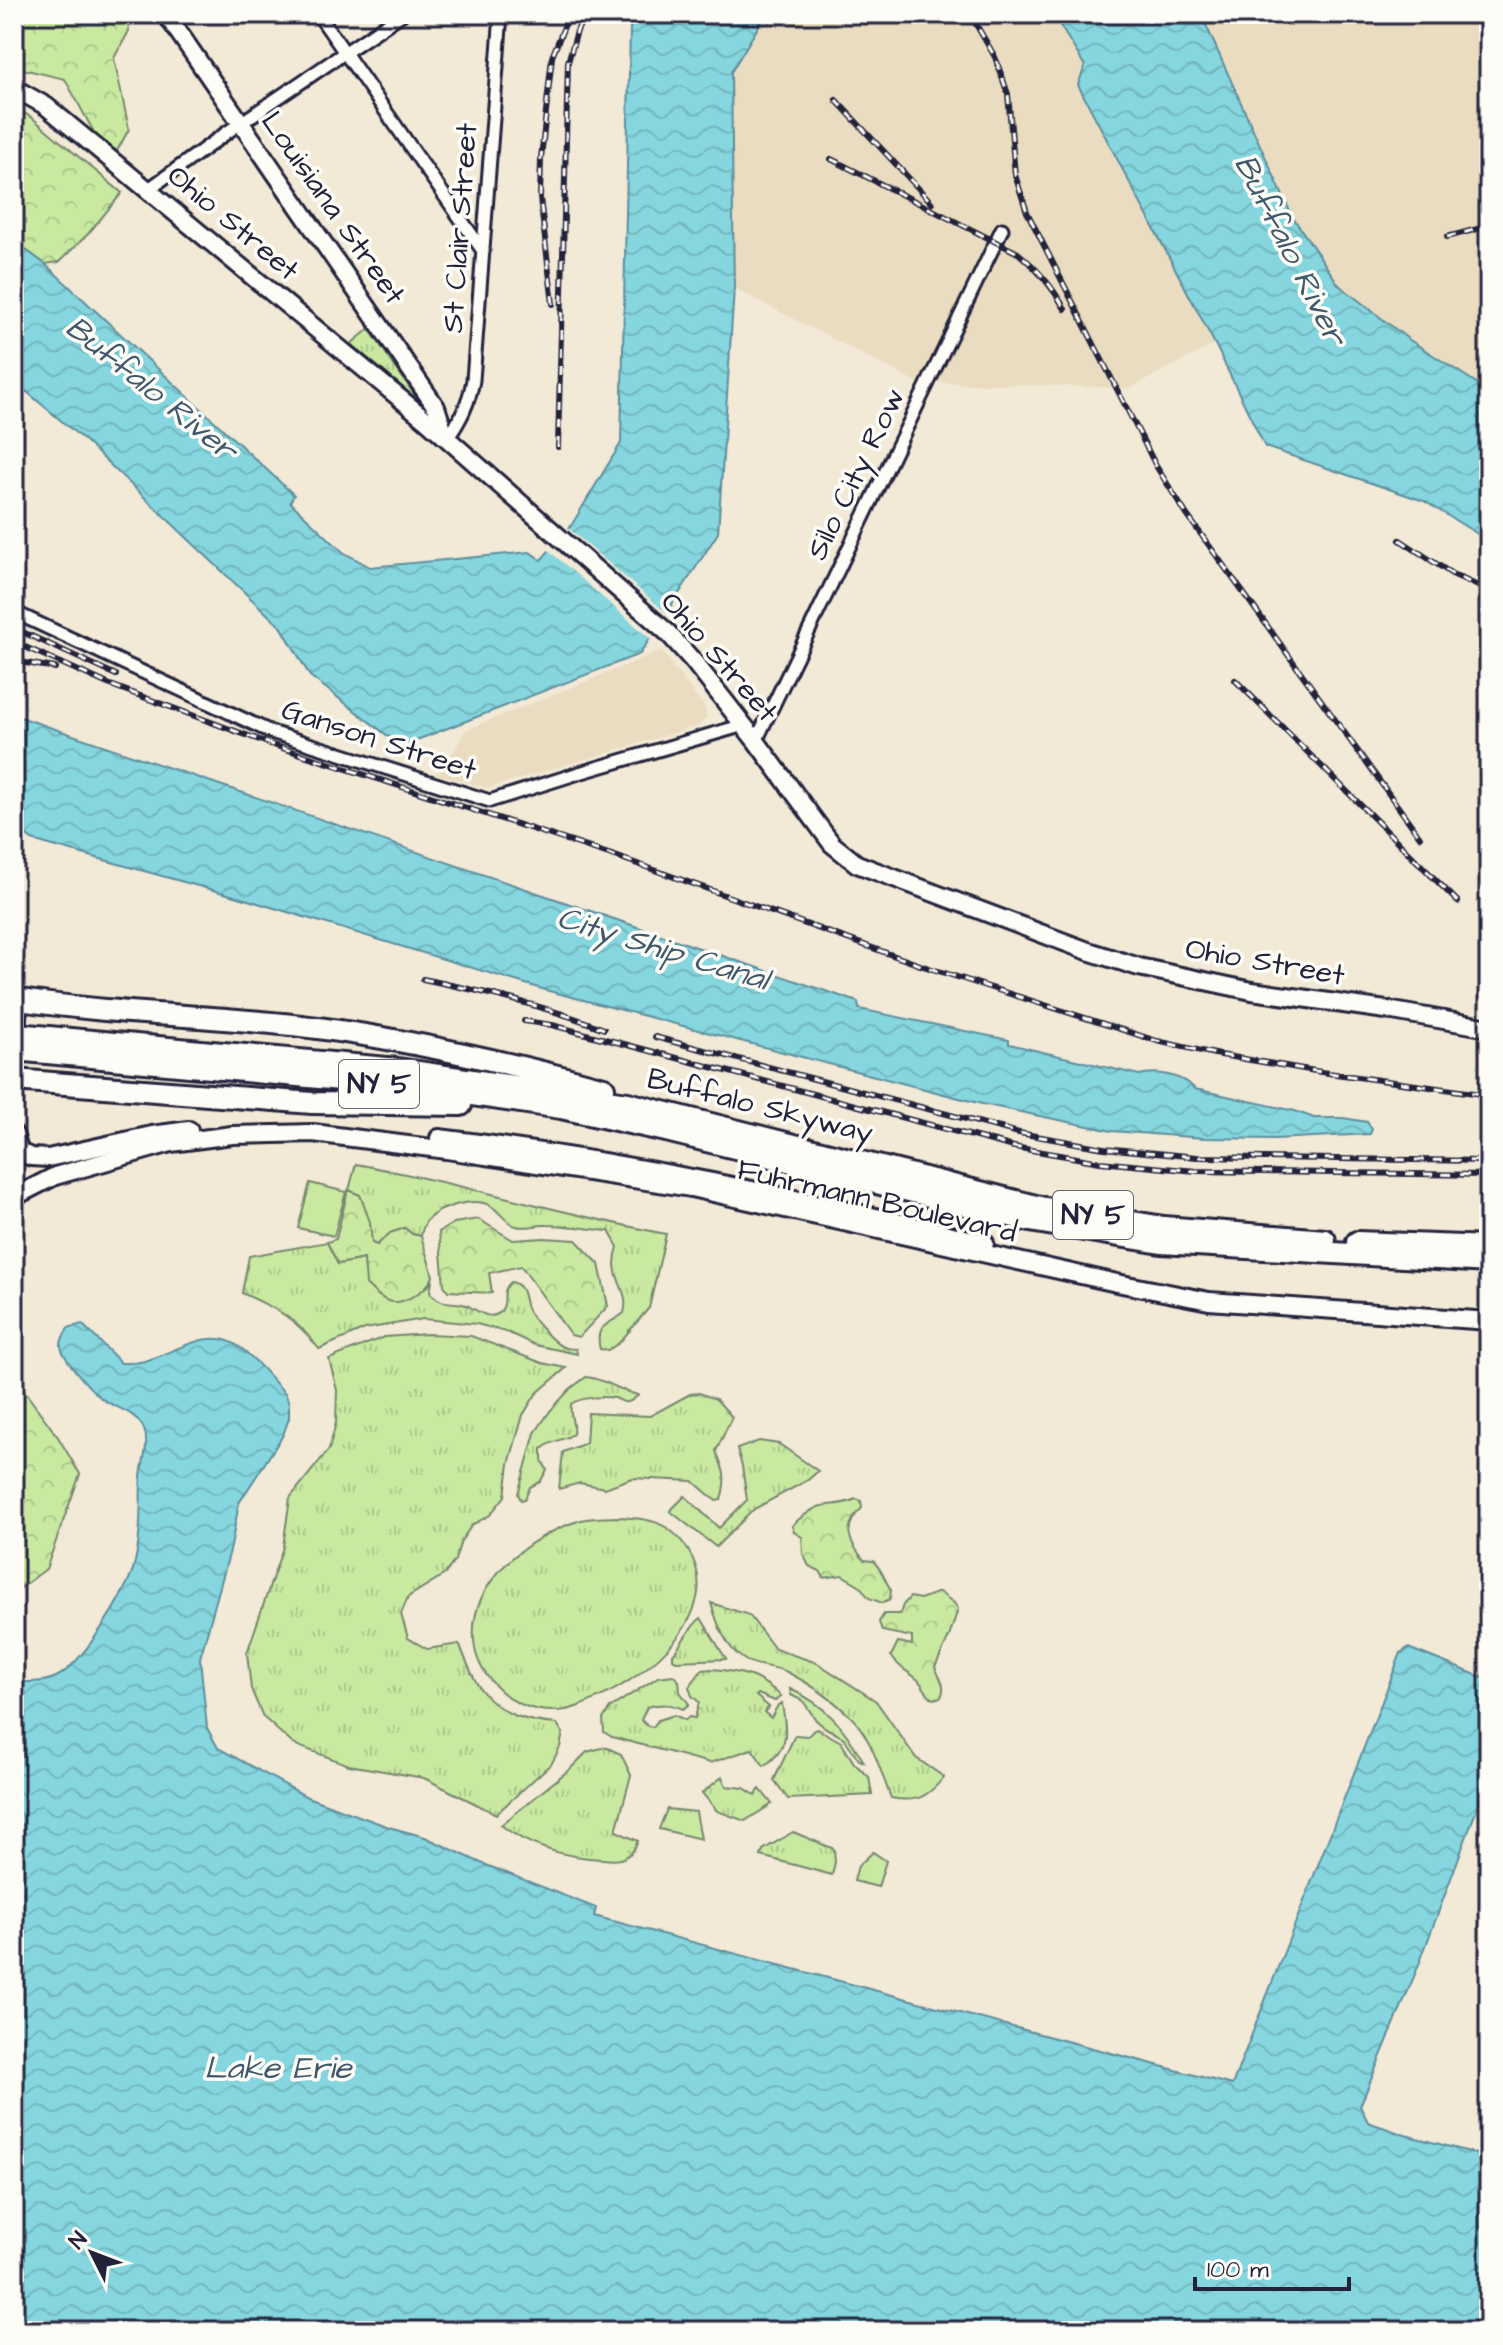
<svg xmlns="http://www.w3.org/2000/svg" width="1503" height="2345" font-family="'Architects Daughter',sans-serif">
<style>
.built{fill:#eadcc0}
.grass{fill:url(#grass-tufts);stroke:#76866e;stroke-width:2}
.forest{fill:url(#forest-crowns);stroke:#76866e;stroke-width:2}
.garden{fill:#c9e9a1;stroke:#76866e;stroke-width:2}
.water{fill:url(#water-waves);stroke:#5d8e9d;stroke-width:2}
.pier{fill:#f2e9d7}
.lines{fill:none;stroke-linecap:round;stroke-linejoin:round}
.street-casing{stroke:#22223b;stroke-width:17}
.secondary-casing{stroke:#22223b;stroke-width:22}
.highway-casing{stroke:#22223b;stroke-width:26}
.street{stroke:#fdfcf7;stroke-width:11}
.secondary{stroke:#fdfcf7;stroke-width:16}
.highway{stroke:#fdfcf7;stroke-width:20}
.rail-casing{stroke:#22223b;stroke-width:6}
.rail{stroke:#fdfcf7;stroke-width:3;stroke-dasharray:9;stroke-linecap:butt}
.highway-bridge-casing{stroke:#22223b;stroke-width:26;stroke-linecap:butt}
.highway-bridge{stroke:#fdfcf7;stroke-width:20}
.labels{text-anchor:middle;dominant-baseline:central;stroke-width:7;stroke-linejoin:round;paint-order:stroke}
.shield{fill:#fdfcf7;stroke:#646373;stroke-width:2}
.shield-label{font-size:28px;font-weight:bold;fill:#22223b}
.street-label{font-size:30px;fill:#22223b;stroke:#fdfcf7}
.water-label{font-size:32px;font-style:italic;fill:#40586c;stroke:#fdfcf7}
</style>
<defs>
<pattern id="grass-tufts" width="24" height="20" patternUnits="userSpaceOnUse" patternTransform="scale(2)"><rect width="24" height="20" fill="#c9e9a1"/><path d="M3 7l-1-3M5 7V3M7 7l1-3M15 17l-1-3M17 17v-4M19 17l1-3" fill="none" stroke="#acc88c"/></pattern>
<pattern id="forest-crowns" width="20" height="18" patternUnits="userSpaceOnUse" patternTransform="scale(2)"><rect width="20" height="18" fill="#c9e9a1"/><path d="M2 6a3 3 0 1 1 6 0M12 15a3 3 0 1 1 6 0" fill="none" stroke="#acc88c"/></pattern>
<pattern id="water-waves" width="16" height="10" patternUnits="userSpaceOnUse" patternTransform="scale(2)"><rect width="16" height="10" fill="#85d6de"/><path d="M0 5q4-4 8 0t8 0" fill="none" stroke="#73b7bf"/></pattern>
</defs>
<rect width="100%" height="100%" fill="#f2e9d7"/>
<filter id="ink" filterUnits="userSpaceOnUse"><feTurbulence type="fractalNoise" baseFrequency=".0125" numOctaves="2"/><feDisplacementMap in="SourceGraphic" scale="16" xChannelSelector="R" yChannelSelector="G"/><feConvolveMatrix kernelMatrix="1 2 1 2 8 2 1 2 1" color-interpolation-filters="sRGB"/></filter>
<g filter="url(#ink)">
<g class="built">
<path d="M 774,14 L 1053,14 L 1085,66 L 1079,86 L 1215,344 L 1130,388 L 916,382 L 734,288 L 731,72 L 763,18 L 770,22 Z"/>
<path d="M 1201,14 L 1345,14 L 1359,25 L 1375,25 L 1385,14 L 1489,14 L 1489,391 L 1408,339 L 1339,285 L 1292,216 Z"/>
<path d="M 661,651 L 704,707 L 707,717 L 698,726 L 488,788 L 436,774 L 445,765 L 466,730 Z"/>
</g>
<g class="grass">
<path d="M 369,329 L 418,400 L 351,344 Z"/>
<path d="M 356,1164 C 460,1183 562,1214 666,1234 L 649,1308 L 619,1343 L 608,1350 L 600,1349 C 594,1324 608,1326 624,1313 C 631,1288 607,1279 618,1247 L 609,1231 C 589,1229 568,1225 547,1225 C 536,1224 527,1229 516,1226 C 505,1223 499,1209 487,1204 C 472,1198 440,1207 428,1219 C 424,1224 422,1229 421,1236 L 412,1234 L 404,1228 L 390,1234 L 377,1245 L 371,1243 C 369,1226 368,1212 360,1195 L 349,1190 Z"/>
<path d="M 327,1242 L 338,1264 L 364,1259 L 365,1268 L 427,1287 L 432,1281 L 430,1293 C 445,1307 450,1300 466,1305 C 476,1309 491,1323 501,1311 C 509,1301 499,1292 511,1282 C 525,1285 523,1296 527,1308 C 531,1318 553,1343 563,1347 C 565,1348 573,1349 576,1349 L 577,1354 L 535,1345 L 509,1333 L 477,1324 L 423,1319 L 365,1329 L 319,1349 C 296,1318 277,1309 242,1293 L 249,1256 Z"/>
<path d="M 428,1334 L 471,1336 L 542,1363 L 566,1368 L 536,1394 L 523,1415 L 509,1464 L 505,1496 L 490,1515 L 472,1525 L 461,1541 L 455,1560 L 445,1574 L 408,1597 L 401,1614 L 408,1638 L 427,1649 L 459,1644 C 466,1659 472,1678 482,1691 C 501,1715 528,1722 557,1724 L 563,1733 L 560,1747 L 552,1763 L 496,1814 L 424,1778 L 349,1765 L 293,1744 L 263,1717 L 251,1689 L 247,1653 L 283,1547 L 290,1498 L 329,1449 L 336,1423 L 337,1390 L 329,1359 L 384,1337 Z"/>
<path d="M 586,1377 C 606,1379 619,1391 638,1395 C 635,1398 632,1401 628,1402 C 622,1403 621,1400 615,1398 C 603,1396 581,1397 571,1404 C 569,1415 575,1423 573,1434 C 563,1441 551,1440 542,1449 L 542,1460 L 547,1470 L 540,1482 L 530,1487 L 525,1499 L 521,1500 L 518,1494 L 535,1433 L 550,1411 L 570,1389 Z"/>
<path d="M 699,1393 L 716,1399 L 732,1417 L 716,1451 C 725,1472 727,1478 721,1500 L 716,1501 L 693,1481 L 632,1478 L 605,1488 L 580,1483 L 559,1489 L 563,1452 L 586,1443 L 588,1413 L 650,1416 L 690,1394 Z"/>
<path d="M 759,1441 L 779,1444 L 818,1471 L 808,1480 L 754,1509 L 716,1547 L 670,1511 L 685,1496 L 719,1528 L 747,1500 L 742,1466 L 737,1449 Z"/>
<path d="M 615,1517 C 647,1518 669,1520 688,1550 C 727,1611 649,1675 598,1698 C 584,1704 568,1712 552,1711 C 534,1711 515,1704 502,1692 C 486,1678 475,1661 474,1640 C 469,1582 528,1537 578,1521 C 589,1517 603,1518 615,1517 Z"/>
<path d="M 711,1603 L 749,1615 L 775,1649 L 817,1663 L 876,1701 L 916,1758 L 944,1777 C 928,1797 917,1803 891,1798 C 880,1770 871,1735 849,1715 C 831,1698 809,1683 787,1672 C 775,1666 757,1667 745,1660 C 726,1649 717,1623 711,1603 Z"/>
<path d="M 701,1618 L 726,1659 L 676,1661 L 673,1659 L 673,1654 C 682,1644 690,1626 701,1618 Z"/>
<path d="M 712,1669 C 743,1672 758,1675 781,1696 L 775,1701 L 758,1694 L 756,1696 L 769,1707 L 764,1712 L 771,1718 L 778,1705 L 782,1703 C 786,1731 791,1748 764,1766 L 752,1749 L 710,1763 L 612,1737 L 604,1732 L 603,1719 L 610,1708 L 658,1677 L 673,1675 L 679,1681 L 680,1692 L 689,1704 L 683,1709 C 670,1703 661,1704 647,1707 L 641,1720 L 648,1726 L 653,1727 L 658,1720 L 674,1715 L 685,1720 L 689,1717 L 695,1718 L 699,1702 L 692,1696 L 689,1687 L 702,1670 Z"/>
<path d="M 790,1689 C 827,1705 845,1729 864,1762 L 859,1760 L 844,1738 L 824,1727 L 816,1720 L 803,1701 L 791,1695 Z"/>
<path d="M 818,1729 L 841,1742 L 854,1763 L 869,1777 L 872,1795 L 788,1799 L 774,1780 L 795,1735 L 808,1736 L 814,1730 Z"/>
<path d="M 605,1747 L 621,1754 L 631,1775 L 616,1831 L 638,1841 C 635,1847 634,1852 627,1856 C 620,1861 611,1860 602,1859 C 566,1857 530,1848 501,1825 L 570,1769 L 587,1752 Z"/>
<path d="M 722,1777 L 726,1786 L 744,1788 L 755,1795 L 760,1789 L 772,1804 L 745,1821 L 717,1811 L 702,1793 Z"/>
<path d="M 667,1809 L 696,1812 L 701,1839 L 659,1829 Z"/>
<path d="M 793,1832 L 834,1849 L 835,1862 L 832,1875 L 761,1856 L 763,1850 Z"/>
<path d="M 873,1852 L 886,1861 L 878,1887 L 854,1881 L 858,1866 Z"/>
</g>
<g class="forest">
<path d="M 14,14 L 126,14 L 129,31 L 114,58 L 129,129 L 117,151 L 96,136 L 65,79 L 14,67 Z"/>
<path d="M 14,109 L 30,116 L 122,193 L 88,234 L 59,262 L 45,264 L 14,241 Z"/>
<path d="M 348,1190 L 360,1195 L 370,1222 L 372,1243 L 377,1245 L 390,1233 L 405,1228 L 412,1234 L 421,1236 L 433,1276 C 428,1290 403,1306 388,1301 C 379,1298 372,1290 366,1284 L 364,1259 L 338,1264 L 327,1242 L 336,1239 Z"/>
<path d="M 478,1219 L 513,1240 L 544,1238 L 576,1240 L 599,1264 L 608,1306 L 579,1337 L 571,1335 L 521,1266 L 489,1273 L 492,1293 L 448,1291 L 444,1285 L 439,1232 L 454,1223 Z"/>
<path d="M 14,1377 L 58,1437 L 80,1474 L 46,1569 L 14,1593 Z"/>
<path d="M 856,1499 L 861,1501 L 862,1508 C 842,1527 848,1541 864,1560 L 873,1561 C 884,1572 883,1578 891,1590 L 890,1599 L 882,1603 L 869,1598 L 859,1585 L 842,1575 L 824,1578 L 820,1571 L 809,1566 L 803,1554 L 802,1537 L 794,1532 L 792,1526 C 795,1521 813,1509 818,1507 C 828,1503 842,1506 856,1499 Z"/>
<path d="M 939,1592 L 954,1603 L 958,1609 L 949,1637 L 935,1667 C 939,1678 947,1685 941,1697 L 934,1699 C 925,1694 924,1685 917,1679 C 905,1669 901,1670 891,1656 L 898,1642 L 912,1645 L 912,1637 L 882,1631 L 879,1622 L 884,1614 L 900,1614 L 903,1605 L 910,1597 L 920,1599 Z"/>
</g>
<path class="garden" d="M 310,1183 L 346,1192 L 334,1236 L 298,1228 Z"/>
<g class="water">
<path d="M 637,14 L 774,14 L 770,22 L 763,19 L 731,72 L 734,288 L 718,533 L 640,654 L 401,746 L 310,676 L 282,628 L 84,440 L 14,381 L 14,241 L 45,264 L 294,495 L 290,502 L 343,552 L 370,567 L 530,552 L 541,560 L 571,526 L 621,443 L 630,28 Z"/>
<path d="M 1053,14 L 1201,14 L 1292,216 L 1339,285 L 1408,339 L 1489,391 L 1489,541 L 1424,501 L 1265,447 L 1215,344 L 1078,85 L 1085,66 Z"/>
<path d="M 14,715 L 858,1002 L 859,1009 L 1009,1040 L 1009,1044 L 1139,1075 C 1158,1070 1182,1076 1195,1089 L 1295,1111 L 1314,1118 L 1343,1118 L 1367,1122 L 1372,1129 L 1370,1134 L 1275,1139 L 1204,1138 L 1112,1131 L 982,1104 L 549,991 L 238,897 L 32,840 L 14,826 Z"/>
<path d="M 82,1324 L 121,1363 C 127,1363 134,1363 140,1362 C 173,1356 208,1323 241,1348 C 258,1361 270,1378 285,1393 L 289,1403 L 289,1418 L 283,1435 L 239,1503 L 231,1547 L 200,1658 L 207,1728 L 218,1748 L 307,1797 L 389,1827 L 425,1837 L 481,1863 L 596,1908 L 594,1916 L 1232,2085 L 1401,1653 L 1408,1648 L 1489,1680 L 1489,1776 L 1418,1967 L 1360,2106 L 1368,2122 L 1405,2135 L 1489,2157 L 1489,2331 L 14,2331 L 14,1682 C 28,1682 44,1683 56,1677 C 81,1666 125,1595 133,1569 C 142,1540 140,1507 141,1477 C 142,1463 150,1443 144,1429 C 135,1410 115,1409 101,1398 C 91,1390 60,1356 61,1345 C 61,1339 65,1333 68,1328 Z"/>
</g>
<path class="pier" d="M 566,526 L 670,616 L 654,642 L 546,548 Z"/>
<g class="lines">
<g class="street-casing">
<g id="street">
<path d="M 318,14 L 483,251"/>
<path d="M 149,189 L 229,131 L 402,14"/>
<path d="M 447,439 C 461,419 469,403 473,380 L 501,14"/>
<path d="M 14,612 L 271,732 L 490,801 L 579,773 L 744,725"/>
<path d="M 756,741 L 1002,229"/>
</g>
</g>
<g class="secondary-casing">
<g id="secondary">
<path d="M 166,14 L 436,407 L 445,435"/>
<path d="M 14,88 L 46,106 L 425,419 L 668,633 L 694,662 L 756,741 L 832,844 L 857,864 L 1088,951 L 1139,967 L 1252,991 L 1393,1011 L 1489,1028"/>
<path d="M 14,1079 L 18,1000"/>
<path d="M 14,1134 L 19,1150"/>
<path d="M 439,1138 C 624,1160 805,1199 985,1243"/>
<path d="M 22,1153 L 31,1157 L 48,1158 L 152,1135 L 189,1130"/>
<path d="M 20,1194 L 55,1176 L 171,1143 L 232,1135 L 313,1133 L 447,1150 L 691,1188 L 1117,1283 L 1209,1301 L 1489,1321"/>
</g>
</g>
<g class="highway-casing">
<g id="highway">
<path d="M 14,999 C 115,1015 217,1015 318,1028 C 415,1041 510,1063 604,1088"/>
<path d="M 27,1035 L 398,1069 L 628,1103 L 1040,1207 L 1164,1227 L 1325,1240"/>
<path d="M 25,1051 L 417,1087 L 561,1108 L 666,1131 L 1030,1221 L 1161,1243 L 1489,1262"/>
<path d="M 14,1080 L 312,1103 L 461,1105"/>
<path d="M 1357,1242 L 1489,1247"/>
</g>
</g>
<use href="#street" class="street"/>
<use href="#secondary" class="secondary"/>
<use href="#highway" class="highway"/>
<g class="rail-casing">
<g id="rail">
<path d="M 970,14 L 995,57 L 1008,94 L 1015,175 L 1027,212 L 1156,466 L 1187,515 L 1420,837"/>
<path d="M 836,100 L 932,203"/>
<path d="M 831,159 L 1018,253 C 1038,269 1052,286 1065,309"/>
<path d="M 1447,237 L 1489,226"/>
<path d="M 553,304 L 540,198 L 541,158 L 552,57 L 569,14"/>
<path d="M 558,447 L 568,62 L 577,31 L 585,14"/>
<path d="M 1400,540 L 1452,574 L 1489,591"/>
<path d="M 14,628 L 116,675"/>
<path d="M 14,642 L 108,684 L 273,745 L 618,857 L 923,966 L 1157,1041 L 1215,1054 L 1321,1072 L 1489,1095"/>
<path d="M 14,661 L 55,668"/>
<path d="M 1235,680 L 1458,902"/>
<path d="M 423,979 C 485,992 546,1006 604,1029"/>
<path d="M 524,1021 L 552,1025 L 1014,1147 L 1100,1162 L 1196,1171 L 1489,1175"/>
<path d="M 655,1037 L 1019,1133 L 1104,1148 L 1197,1157 L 1489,1161"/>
</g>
</g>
<use href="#rail" class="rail"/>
<g class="highway-bridge-casing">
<g id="highway-bridge">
<path d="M 14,1033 L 27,1035"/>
<path d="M 14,1049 L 25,1051"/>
</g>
</g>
<use href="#highway-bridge" class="highway-bridge"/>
</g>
</g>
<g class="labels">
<g class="shield">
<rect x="339" y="1060" width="80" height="48" rx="6"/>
<rect x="1053" y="1191" width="80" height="48" rx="6"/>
</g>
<g class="shield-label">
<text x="379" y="1084">NY 5</text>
<text x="1093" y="1215">NY 5</text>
</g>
<g class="street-label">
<text transform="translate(333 208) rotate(55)">Louisiana Street</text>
<text transform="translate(233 223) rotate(40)">Ohio Street</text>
<text transform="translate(460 228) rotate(-86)">St Clair Street</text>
<text transform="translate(856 474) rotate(-64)">Silo City Row</text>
<text transform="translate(719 657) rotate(49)">Ohio Street</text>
<text transform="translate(379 740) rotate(18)">Ganson Street</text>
<text transform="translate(1265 962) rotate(10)">Ohio Street</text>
<text transform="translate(760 1106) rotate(14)">Buffalo Skyway</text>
<text transform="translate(877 1201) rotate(13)">Fuhrmann Boulevard</text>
</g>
<g class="water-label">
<text transform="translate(1290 250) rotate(63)">Buffalo River</text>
<text transform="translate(151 389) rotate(39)">Buffalo River</text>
<text transform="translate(663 949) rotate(17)">City Ship Canal</text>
<text x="278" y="2068">Lake Erie</text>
</g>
</g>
<rect width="1503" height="2345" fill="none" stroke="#fdfcf7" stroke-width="48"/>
<rect x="24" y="24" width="1455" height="2297" fill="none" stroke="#22223b" stroke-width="3" filter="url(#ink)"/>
<g transform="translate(92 2253) rotate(312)" stroke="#fdfcf7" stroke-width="6" paint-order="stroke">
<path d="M0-6L14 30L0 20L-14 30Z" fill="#22223b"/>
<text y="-12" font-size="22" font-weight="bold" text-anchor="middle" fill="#22223b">N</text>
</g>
<path d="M1195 2277v12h154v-12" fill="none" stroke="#22223b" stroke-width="4"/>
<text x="1207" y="2277" font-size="24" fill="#22223b" stroke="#fdfcf7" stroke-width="6" paint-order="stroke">100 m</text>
</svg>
